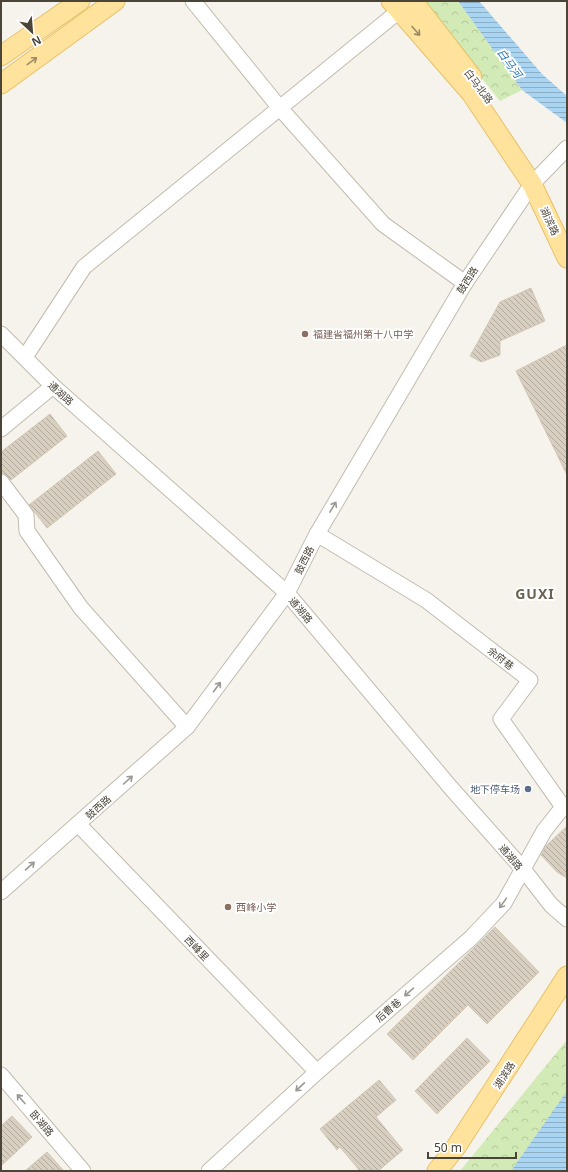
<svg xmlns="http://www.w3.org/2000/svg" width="568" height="1172" font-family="'Noto Sans','Noto Sans SC',sans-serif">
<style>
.park{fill:url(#park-crowns)}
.water{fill:url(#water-rules)}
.building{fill:url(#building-back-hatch);stroke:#d3c7b4}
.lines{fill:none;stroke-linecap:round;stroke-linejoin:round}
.minor-casing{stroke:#c2bbae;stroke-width:17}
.major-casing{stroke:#e6c16a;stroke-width:21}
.minor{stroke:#fff;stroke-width:15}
.major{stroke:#ffe39c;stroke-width:19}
.oneway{stroke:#9c8c66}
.oneway2{stroke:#9c9892}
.education-dot{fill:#8d6e63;stroke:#fff;stroke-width:1.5}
.service-dot{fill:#5c6f8a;stroke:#fff;stroke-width:1.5}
.labels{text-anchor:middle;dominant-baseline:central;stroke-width:4;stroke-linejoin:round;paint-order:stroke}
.street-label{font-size:10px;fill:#4b4439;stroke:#fff}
.education-label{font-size:10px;fill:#785e54;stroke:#fff;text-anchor:start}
.service-label{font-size:10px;fill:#4e5e75;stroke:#fff;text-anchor:end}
.water-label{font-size:11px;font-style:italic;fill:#2e7ab2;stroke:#fff}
.district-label{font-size:14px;font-weight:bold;letter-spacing:1px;fill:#6e6250;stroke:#fff}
</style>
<defs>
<pattern id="park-crowns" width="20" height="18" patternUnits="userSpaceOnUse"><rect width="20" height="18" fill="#d2eab5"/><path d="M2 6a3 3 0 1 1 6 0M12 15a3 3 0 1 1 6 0" fill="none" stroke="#b6ca9c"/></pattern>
<pattern id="water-rules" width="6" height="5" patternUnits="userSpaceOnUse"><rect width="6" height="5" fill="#a9d4f2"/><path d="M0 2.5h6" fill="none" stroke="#8caec5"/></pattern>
<pattern id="building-back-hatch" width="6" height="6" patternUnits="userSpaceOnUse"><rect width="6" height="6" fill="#d8cfc1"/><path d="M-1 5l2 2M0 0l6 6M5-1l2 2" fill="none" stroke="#b1aa9e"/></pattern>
</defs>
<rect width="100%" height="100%" fill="#f6f3ec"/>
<g class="park">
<path d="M 420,1 L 458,1 L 522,90 L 500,101 Z"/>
<path d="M 567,1039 L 567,1171 L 460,1171 L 566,1041 Z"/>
</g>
<g class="water">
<path d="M 458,1 L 479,1 L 542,74 L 567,96 L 567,123 L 522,90 Z"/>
<path d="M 567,1091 L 567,1171 L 511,1171 Z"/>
</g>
<g class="building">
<path d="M 531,288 L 545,321 L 500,341 L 500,355 L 481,362 L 470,356 L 500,302 Z"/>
<path d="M 567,345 L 567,475 L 516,371 Z"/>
<path d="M 50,414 L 67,436 L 11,480 L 5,474 L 1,473 L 1,452 Z"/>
<path d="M 98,451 L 116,474 L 47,528 L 29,505 Z"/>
<path d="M 567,826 L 567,878 L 557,872 L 541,855 L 546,846 Z"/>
<path d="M 495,927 L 539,972 L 487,1024 L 468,1005 L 413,1060 L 387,1034 Z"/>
<path d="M 467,1038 L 490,1061 L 437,1114 L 415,1091 Z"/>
<path d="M 379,1080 L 396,1100 L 376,1117 L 403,1150 L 378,1171 L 360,1171 L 340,1147 L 337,1150 L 320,1129 Z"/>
<path d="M 12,1116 L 32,1137 L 1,1166 L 1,1126 Z"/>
<path d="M 47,1152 L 64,1171 L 25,1171 Z"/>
</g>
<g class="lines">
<g class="minor-casing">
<g id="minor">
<path d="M 193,1 L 279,107 L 383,224 L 465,283"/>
<path d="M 1,334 L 53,386 L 287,593 L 451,788 L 523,869 L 551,905 L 567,919"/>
<path d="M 25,357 L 84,267 L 399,11"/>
<path d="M 1,429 L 53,386"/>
<path d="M 1,482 L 26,515 L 27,531 L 81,608 L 187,727"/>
<path d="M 78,824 L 317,1072"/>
<path d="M 1,892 L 187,727 L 287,593 L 317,534 L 465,283 L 532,184 L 567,148"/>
<path d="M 1,1075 L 83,1171"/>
<path d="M 209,1171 L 317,1072 L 471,938 L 504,903 L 544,831 L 563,807 L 501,719 L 530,680 L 426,600 L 317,534"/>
</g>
</g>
<g class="major-casing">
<g id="major">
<path d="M 391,1 L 471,93 L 532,184 L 567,258"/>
<path d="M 413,1 L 472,77"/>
<path d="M 1,56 L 80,1"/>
<path d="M 1,84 L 115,1"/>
<path d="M 437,1171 L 456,1147 L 567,976"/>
</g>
</g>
<use href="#minor" class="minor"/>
<use href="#major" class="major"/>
</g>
<defs><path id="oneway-shaft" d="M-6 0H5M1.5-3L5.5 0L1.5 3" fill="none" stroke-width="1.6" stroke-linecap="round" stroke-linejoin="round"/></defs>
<g class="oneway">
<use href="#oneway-shaft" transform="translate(416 31) rotate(49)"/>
<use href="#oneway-shaft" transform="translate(32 61) rotate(-36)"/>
</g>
<g class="oneway2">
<use href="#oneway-shaft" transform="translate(333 507) rotate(-59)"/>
<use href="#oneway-shaft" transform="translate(217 687) rotate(-53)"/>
<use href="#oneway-shaft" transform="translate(128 780) rotate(-42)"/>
<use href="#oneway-shaft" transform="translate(30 866) rotate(-41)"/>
<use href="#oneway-shaft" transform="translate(503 903) rotate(126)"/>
<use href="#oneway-shaft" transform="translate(409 992) rotate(139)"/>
<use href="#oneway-shaft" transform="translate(300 1087) rotate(137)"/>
<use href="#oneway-shaft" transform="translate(21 1099) rotate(-131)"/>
</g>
<g class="education-dot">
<circle cx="305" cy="334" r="4"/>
<circle cx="228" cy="907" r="4"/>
</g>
<circle class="service-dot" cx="528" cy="789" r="4"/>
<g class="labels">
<g class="street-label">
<text transform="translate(479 86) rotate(53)">白马北路</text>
<text transform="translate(550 221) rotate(65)">湖滨路</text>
<text transform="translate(467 280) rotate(-57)">鼓西路</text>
<text transform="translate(61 393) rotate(42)">通湖路</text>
<text transform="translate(304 560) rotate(-63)">鼓西路</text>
<text transform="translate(301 610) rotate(50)">通湖路</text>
<text transform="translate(501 658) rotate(38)">余府巷</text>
<text transform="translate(98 807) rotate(-42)">鼓西路</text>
<text transform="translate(511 857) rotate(49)">通湖路</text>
<text transform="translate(197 948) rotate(46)">西峰里</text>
<text transform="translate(388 1010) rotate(-41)">后曹巷</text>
<text transform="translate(504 1075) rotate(-57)">湖滨路</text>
<text transform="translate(42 1123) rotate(49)">卧湖路</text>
</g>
<g class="education-label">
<text x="313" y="334">福建省福州第十八中学</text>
<text x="236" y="907">西峰小学</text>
</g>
<g class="service-label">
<text x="520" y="789">地下停车场</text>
</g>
<g class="water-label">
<text transform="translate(510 63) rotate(54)">白马河</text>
</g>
<g class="district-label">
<text x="535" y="593">GUXI</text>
</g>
</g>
<rect width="568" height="1172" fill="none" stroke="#4b4439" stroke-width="4"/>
<g transform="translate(32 32) rotate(154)" stroke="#ffffff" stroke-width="3" paint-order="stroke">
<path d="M0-3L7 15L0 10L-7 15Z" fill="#4b4439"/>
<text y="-6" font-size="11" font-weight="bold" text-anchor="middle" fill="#4b4439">N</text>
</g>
<path d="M428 1152v6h88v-6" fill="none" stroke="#4b4439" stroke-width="2"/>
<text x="434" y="1152" font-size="12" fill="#4b4439" stroke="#ffffff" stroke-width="3" paint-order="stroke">50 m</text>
</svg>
